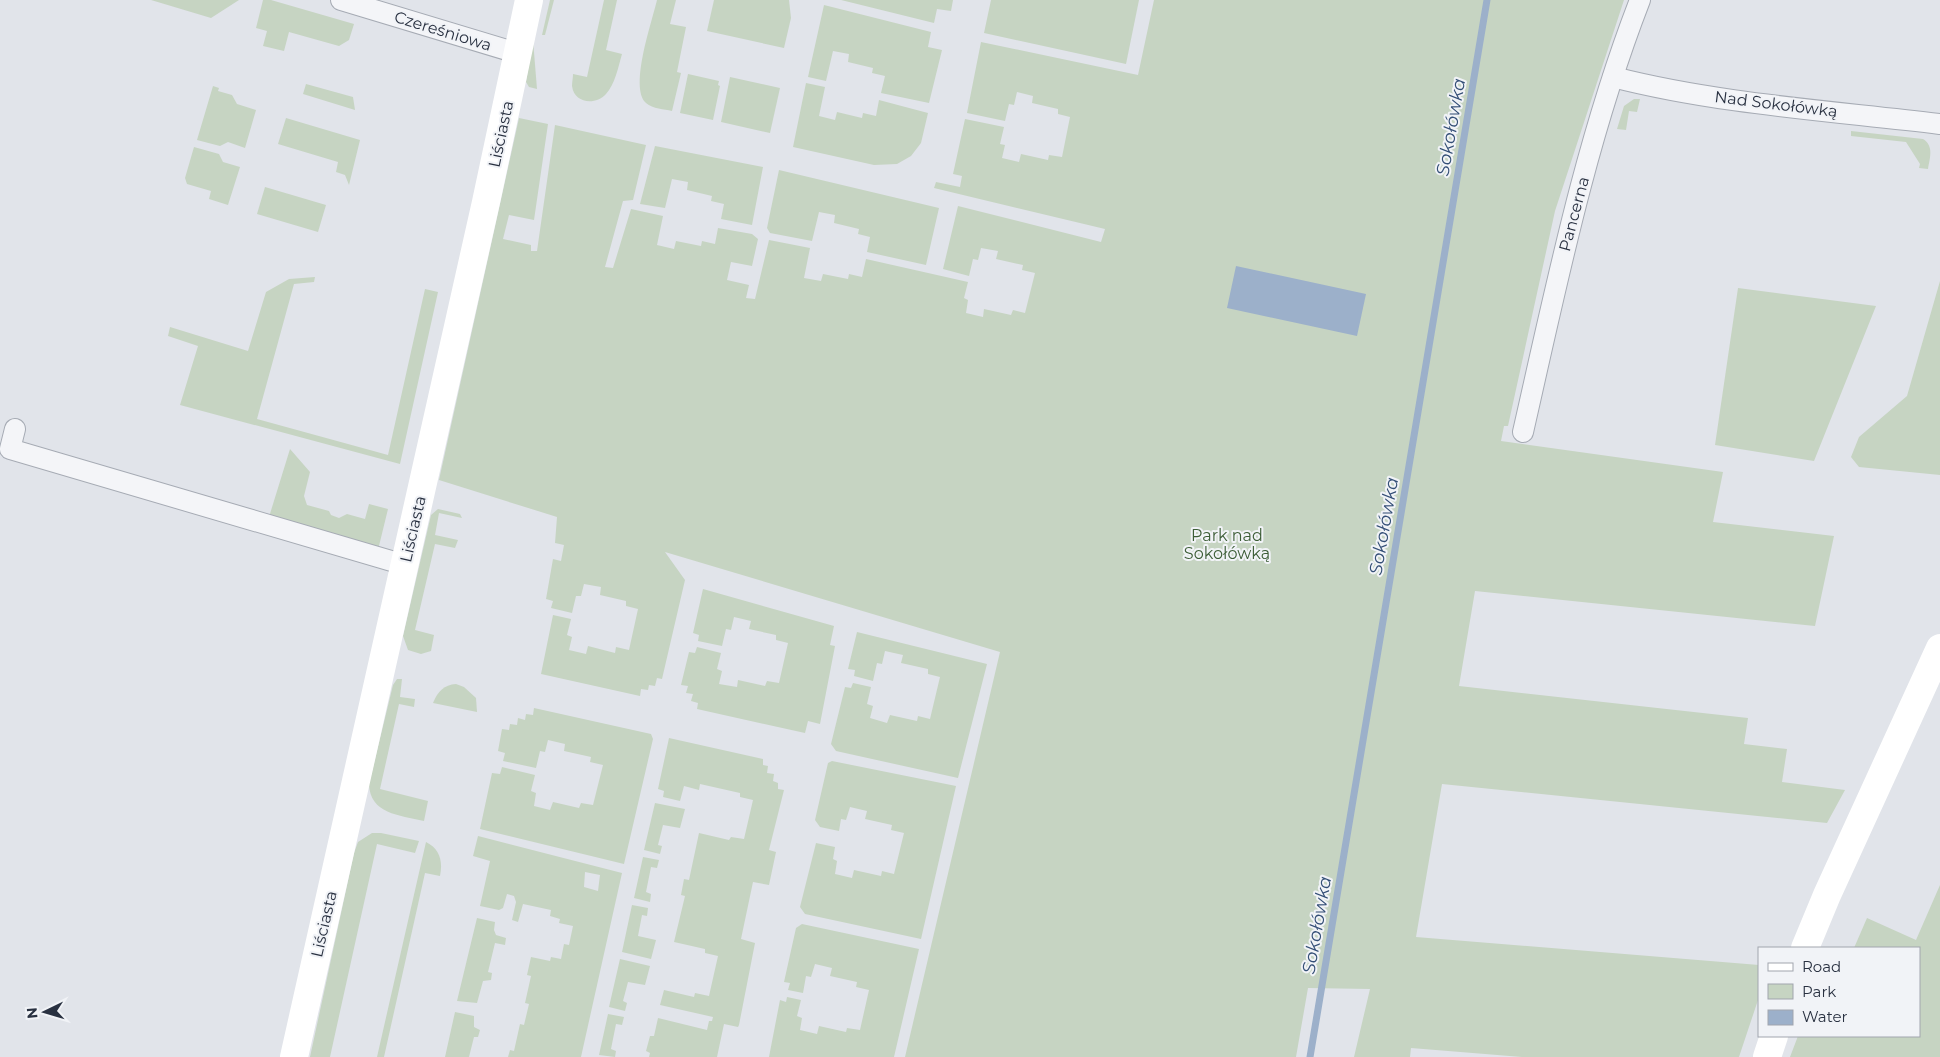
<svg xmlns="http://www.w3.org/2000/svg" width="1940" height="1057" font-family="Montserrat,sans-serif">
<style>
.green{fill:#c6d4c2;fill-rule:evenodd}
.water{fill:#9cb0ca}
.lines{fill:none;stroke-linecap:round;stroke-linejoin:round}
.stream{stroke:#9cb0ca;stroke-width:7}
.street-casing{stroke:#a6abb4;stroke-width:22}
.street{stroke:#f4f5f8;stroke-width:20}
.secondary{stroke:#fff;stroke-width:28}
.labels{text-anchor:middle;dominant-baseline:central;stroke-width:4;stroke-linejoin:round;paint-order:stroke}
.street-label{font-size:16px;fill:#293141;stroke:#f1f3f7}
.park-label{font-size:16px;fill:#3c5d36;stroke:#f1f3f7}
.water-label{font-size:18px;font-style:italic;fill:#334e76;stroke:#f1f3f7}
</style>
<rect width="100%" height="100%" fill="#e1e4ea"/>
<g class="green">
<path d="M 151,0 L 239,0 L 211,18 Z"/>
<path d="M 263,0 L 271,0 L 354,24 L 349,40 L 339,46 L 289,32 L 284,51 L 263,46 L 267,31 L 256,28 Z"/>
<path d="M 550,0 L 554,0 L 545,35 L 542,35 Z"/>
<path d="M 604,0 L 617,0 L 606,50 L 622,54 C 618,68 615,84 606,94 C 595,106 574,103 572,86 C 572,82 573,78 573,74 L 587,77 Z"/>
<path d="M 657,0 L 676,0 L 670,24 L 686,27 L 677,72 L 681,73 L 672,111 C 664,109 653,109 646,103 C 629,87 652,22 657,0 Z"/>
<path d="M 714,0 L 789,0 L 791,18 L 784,48 L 707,31 Z"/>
<path d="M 841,0 L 953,0 L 951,11 L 937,9 L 934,23 Z"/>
<path d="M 991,0 L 1139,0 L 1126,64 L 984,33 Z"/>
<path d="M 1154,0 L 1624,0 L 1555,211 L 1508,426 L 1504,426 L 1501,441 L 1723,472 L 1713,522 L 1834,536 L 1815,626 L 1475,591 L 1459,686 L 1748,718 L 1744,744 L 1787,749 L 1782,782 L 1845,790 L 1827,823 L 1442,784 L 1416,937 L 1759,965 L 1759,997 L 1739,1057 L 1522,1057 L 1411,1048 L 1410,1057 L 1354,1057 L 1370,989 L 1308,988 L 1296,1057 L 905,1057 L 1000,652 L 665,552 L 685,580 L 662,679 L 657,678 L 655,686 L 649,685 L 648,690 L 641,689 L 640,696 L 541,674 L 553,615 L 571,619 L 567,635 L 572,637 L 569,650 L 586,654 L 588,646 L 615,653 L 616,647 L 629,650 L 638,609 L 626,606 L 626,601 L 600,595 L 601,587 L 584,584 L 581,596 L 576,596 L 572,613 L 551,608 L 553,601 L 546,599 L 553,559 L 561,561 L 564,545 L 555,543 L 557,517 L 439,480 L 519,118 L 548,124 L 534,220 L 509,215 L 503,239 L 531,245 L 531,251 L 537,251 L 555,125 L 646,145 L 633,200 L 623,201 L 605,267 L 613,268 L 631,209 L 663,216 L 657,245 L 674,249 L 676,241 L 701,246 L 702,241 L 715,244 L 718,228 L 752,234 L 758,239 L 752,266 L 731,262 L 727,280 L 749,285 L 746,298 L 755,299 L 769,240 L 810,248 L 804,278 L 821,281 L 823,274 L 848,279 L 849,274 L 862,277 L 866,259 L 968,282 L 964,298 L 968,300 L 966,313 L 983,317 L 984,309 L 1011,315 L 1013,310 L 1025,313 L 1035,273 L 1022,270 L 1023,265 L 996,259 L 998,251 L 981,248 L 978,260 L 973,259 L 969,276 L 943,269 L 958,206 L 1101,242 L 1105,229 L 934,188 L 936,182 L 960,187 L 962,176 L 953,174 L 965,119 L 1004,127 L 1000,144 L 1005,145 L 1002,158 L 1019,162 L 1021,154 L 1048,160 L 1049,155 L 1062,157 L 1070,117 L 1058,114 L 1058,109 L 1032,103 L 1033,96 L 1017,92 L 1014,105 L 1009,104 L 1005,121 L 967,113 L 981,42 L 1138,75 Z"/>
<path d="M 824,5 L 931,32 L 928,47 L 942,50 L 929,103 L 881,93 L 885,76 L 872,73 L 873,68 L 848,62 L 849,54 L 833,51 L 826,81 L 808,77 Z"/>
<path d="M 533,40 L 537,89 L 529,87 L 526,82 Z"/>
<path d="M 688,74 L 719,81 L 718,85 L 720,86 L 713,120 L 680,113 Z"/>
<path d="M 730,77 L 780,88 L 770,133 L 721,122 Z"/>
<path d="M 806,83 L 825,87 L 819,116 L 835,120 L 837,112 L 862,118 L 863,113 L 876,116 L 879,100 L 928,113 L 921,143 L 911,156 L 897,164 L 874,165 L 793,147 Z"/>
<path d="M 306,84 L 353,97 L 355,110 L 303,94 Z"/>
<path d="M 213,86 L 219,88 L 218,91 L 232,95 L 237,104 L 256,110 L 245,148 L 228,142 L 220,146 L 197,140 Z"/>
<path d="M 1634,99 L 1640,99 L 1637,112 L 1629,111 L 1626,130 L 1617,129 L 1624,106 Z"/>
<path d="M 286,118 L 360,140 L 349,185 L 345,175 L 336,172 L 338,162 L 278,144 Z"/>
<path d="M 1851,131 L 1923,139 C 1934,146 1930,157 1928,169 L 1919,168 L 1920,164 L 1906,142 L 1851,136 Z"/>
<path d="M 655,146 L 763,167 L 752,225 L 721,219 L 724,204 L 711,201 L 712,196 L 687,190 L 688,182 L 672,179 L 665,208 L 640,204 Z"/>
<path d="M 194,147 L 219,154 L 223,162 L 240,167 L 228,205 L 209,199 L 211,191 L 187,184 L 185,178 Z"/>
<path d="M 779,170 L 939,208 L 926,265 L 867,252 L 870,237 L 858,234 L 859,229 L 834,223 L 835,215 L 819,212 L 812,241 L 770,233 L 767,228 Z"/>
<path d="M 265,187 L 326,205 L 318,232 L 257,214 Z"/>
<path d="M 315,277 L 314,282 L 294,284 L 257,419 L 388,455 L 425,289 L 438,292 L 400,464 L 180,405 L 198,346 L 168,336 L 170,327 L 248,351 L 266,292 L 289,279 Z"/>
<path d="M 1940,281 L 1940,475 L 1859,467 L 1851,457 L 1859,437 L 1907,396 Z"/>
<path d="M 1738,288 L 1876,306 L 1814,461 L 1715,445 Z"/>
<path d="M 290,449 L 310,472 L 304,496 L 307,505 L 329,511 L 331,515 L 339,518 L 347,514 L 365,519 L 369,504 L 388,509 L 378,550 L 269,517 Z"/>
<path d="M 438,509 L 460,514 L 462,518 L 439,513 L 435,535 L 458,540 L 455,548 L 435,544 L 415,630 L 434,635 L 431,651 L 421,654 L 408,650 L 403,636 L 431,515 Z"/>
<path d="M 703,589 L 834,626 L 830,645 L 835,646 L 820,724 L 808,721 L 805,733 L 697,709 L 698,703 L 691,701 L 693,694 L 686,693 L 688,686 L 681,685 L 689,652 L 695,653 L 697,647 L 721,653 L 717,669 L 722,671 L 719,684 L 737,687 L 738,680 L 765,686 L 767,681 L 779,683 L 788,643 L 776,640 L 776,635 L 749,629 L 751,621 L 734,617 L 731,630 L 726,629 L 722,646 L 698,641 L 699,635 L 693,633 Z"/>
<path d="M 857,632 L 987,664 L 958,778 L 836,751 L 831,744 L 845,687 L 851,688 L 853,683 L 871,687 L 867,704 L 873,706 L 870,718 L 887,723 L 890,715 L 917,721 L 918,716 L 930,719 L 940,677 L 928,674 L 928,669 L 901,663 L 903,655 L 885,651 L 882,664 L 877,663 L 873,681 L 854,676 L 855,670 L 848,669 Z"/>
<path d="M 397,679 L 402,679 L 400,697 L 415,699 L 414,707 L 399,704 L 380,789 L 428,801 L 424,821 C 399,815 370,814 369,784 L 393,685 Z"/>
<path d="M 456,684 L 464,687 L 476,698 L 477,712 L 433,703 C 438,691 444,685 456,684 Z"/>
<path d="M 534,708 L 651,734 L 653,739 L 624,864 L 480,829 L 492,773 L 500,774 L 502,767 L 535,775 L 531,791 L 536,793 L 534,806 L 550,810 L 553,802 L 579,808 L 581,803 L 593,805 L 603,765 L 590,762 L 591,757 L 564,751 L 565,744 L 548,740 L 545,752 L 540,751 L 536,768 L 503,761 L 505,753 L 498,751 L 502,729 L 509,730 L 510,724 L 517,725 L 518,718 L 525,720 L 526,714 L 533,715 Z"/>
<path d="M 669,738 L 763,759 L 763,765 L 768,766 L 767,773 L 774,774 L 773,781 L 778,783 L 778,789 L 784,790 L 769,850 L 776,852 L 769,885 L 753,882 L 741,939 L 755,943 L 739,1025 L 738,1027 L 724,1024 L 717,1057 L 649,1057 L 650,1053 L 646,1051 L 650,1036 L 654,1036 L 658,1018 L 707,1030 L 709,1021 L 712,1021 L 713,1017 L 660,1005 L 664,990 L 694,997 L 695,993 L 709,996 L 718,956 L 705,953 L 705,949 L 674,942 L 685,896 L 681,895 L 684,879 L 689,880 L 699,833 L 729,840 L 731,837 L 744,839 L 753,800 L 740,797 L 740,793 L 700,784 L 699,790 L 684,786 L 680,801 L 663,797 L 664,791 L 658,789 Z"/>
<path d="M 832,761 L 956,786 L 921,939 L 805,914 L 800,907 L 816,843 L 835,847 L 833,859 L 837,861 L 835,874 L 852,878 L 854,870 L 881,876 L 882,871 L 894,874 L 904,833 L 891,830 L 892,825 L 865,819 L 867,811 L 850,807 L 846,820 L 841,819 L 839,831 L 820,827 L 815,820 L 828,763 Z"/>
<path d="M 655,803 L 685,809 L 680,828 L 663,825 L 658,845 L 662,846 L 660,854 L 644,850 Z"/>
<path d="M 372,833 L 381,833 L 419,841 L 415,853 L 377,844 L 330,1057 L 310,1057 L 354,853 L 358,842 Z"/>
<path d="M 478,836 L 622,873 L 581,1057 L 508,1057 L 510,1050 L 514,1051 L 520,1024 L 524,1025 L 529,1004 L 525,1003 L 531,976 L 527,975 L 531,957 L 550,961 L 551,957 L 561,959 L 564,944 L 569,945 L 573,926 L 559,923 L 560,919 L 550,916 L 551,910 L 523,904 L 518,922 L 512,920 L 516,902 L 514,896 L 507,894 L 503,908 L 499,910 L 480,906 L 490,861 L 473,856 ZM 585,872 L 600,875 L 598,891 L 584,887 Z"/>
<path d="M 426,842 C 440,849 443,861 440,876 L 425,873 L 384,1057 L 377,1057 Z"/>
<path d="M 643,857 L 659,860 L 657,868 L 651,867 L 646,892 L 651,894 L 650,902 L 634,898 Z"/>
<path d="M 1940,885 L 1940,1057 L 1790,1057 L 1798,1036 L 1919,1036 L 1919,948 L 1854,948 L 1867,918 L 1916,940 Z"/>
<path d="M 632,905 L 648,908 L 647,916 L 642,915 L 638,936 L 656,940 L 651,959 L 622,952 Z"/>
<path d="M 477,918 L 495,922 L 494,930 L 496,935 L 506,938 L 505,945 L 495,943 L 488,972 L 492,973 L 491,980 L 483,981 L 477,1003 L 457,1001 Z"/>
<path d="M 802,924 L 919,949 L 894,1057 L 769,1057 L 780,1000 L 786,1002 L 787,997 L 801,1000 L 797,1016 L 802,1018 L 800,1030 L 817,1034 L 819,1026 L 846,1032 L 847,1028 L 860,1030 L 869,990 L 856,987 L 857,982 L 830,976 L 832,968 L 815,964 L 811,977 L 806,976 L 803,993 L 788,990 L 790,983 L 784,982 L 796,928 Z"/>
<path d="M 620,959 L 650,966 L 645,985 L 628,982 L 623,1001 L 627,1003 L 625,1011 L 609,1007 Z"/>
<path d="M 455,1012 L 474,1016 L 474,1027 L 480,1030 L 478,1037 L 474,1037 L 469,1057 L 445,1057 Z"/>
<path d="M 608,1014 L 624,1017 L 622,1025 L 616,1024 L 611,1049 L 616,1051 L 615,1057 L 599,1055 Z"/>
</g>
<path class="water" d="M 1236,266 L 1366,294 L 1357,336 L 1227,308 Z"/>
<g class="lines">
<path class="stream" d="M 1310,1057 L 1487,0"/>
<g class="street-casing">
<g id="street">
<path d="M 341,0 L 517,53"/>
<path d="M 1613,77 C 1718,104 1833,111 1940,124"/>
<path d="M 15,429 L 10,449 L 405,565"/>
<path d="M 1523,432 C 1556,287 1586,139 1640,0"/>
</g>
</g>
<use href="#street" class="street"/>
<g class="secondary">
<path d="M 1805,948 L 1827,895 L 1940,648"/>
<path d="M 294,1057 L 486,202 L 529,0"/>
<path d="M 1767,1057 L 1774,1036"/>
</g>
</g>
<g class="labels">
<g class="street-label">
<text transform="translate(443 31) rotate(17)">Czereśniowa</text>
<text transform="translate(1776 104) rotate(7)">Nad Sokołówką</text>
<text transform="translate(501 134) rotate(-78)">Liściasta</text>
<text transform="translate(1574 214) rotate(-75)">Pancerna</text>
<text transform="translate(413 529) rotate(-77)">Liściasta</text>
<text transform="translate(324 924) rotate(-77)">Liściasta</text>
</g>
<g class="park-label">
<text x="1227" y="535">Park nad<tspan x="1227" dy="18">Sokołówką</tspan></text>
</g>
<g class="water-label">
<text transform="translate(1451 127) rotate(-80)">Sokołówka</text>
<text transform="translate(1384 526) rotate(-80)">Sokołówka</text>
<text transform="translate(1317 925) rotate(-80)">Sokołówka</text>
</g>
</g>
<rect x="1758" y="947" width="162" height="90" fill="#f1f3f7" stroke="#a1a5ae"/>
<rect x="1768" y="963" width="25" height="8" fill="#ffffff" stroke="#a1a5ae"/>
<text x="1802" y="972" font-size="15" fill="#293141">Road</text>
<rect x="1768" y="984" width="25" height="15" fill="#c6d4c2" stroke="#a1a5ae"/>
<text x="1802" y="997" font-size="15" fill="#293141">Park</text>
<rect x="1768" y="1010" width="25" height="15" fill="#9cb0ca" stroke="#a1a5ae"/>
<text x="1802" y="1022" font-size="15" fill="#293141">Water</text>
<g transform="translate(45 1012) rotate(265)" stroke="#f1f3f7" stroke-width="4" paint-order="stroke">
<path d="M0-4L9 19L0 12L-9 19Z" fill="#293141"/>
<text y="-8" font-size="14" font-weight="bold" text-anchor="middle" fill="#293141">N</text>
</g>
</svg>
